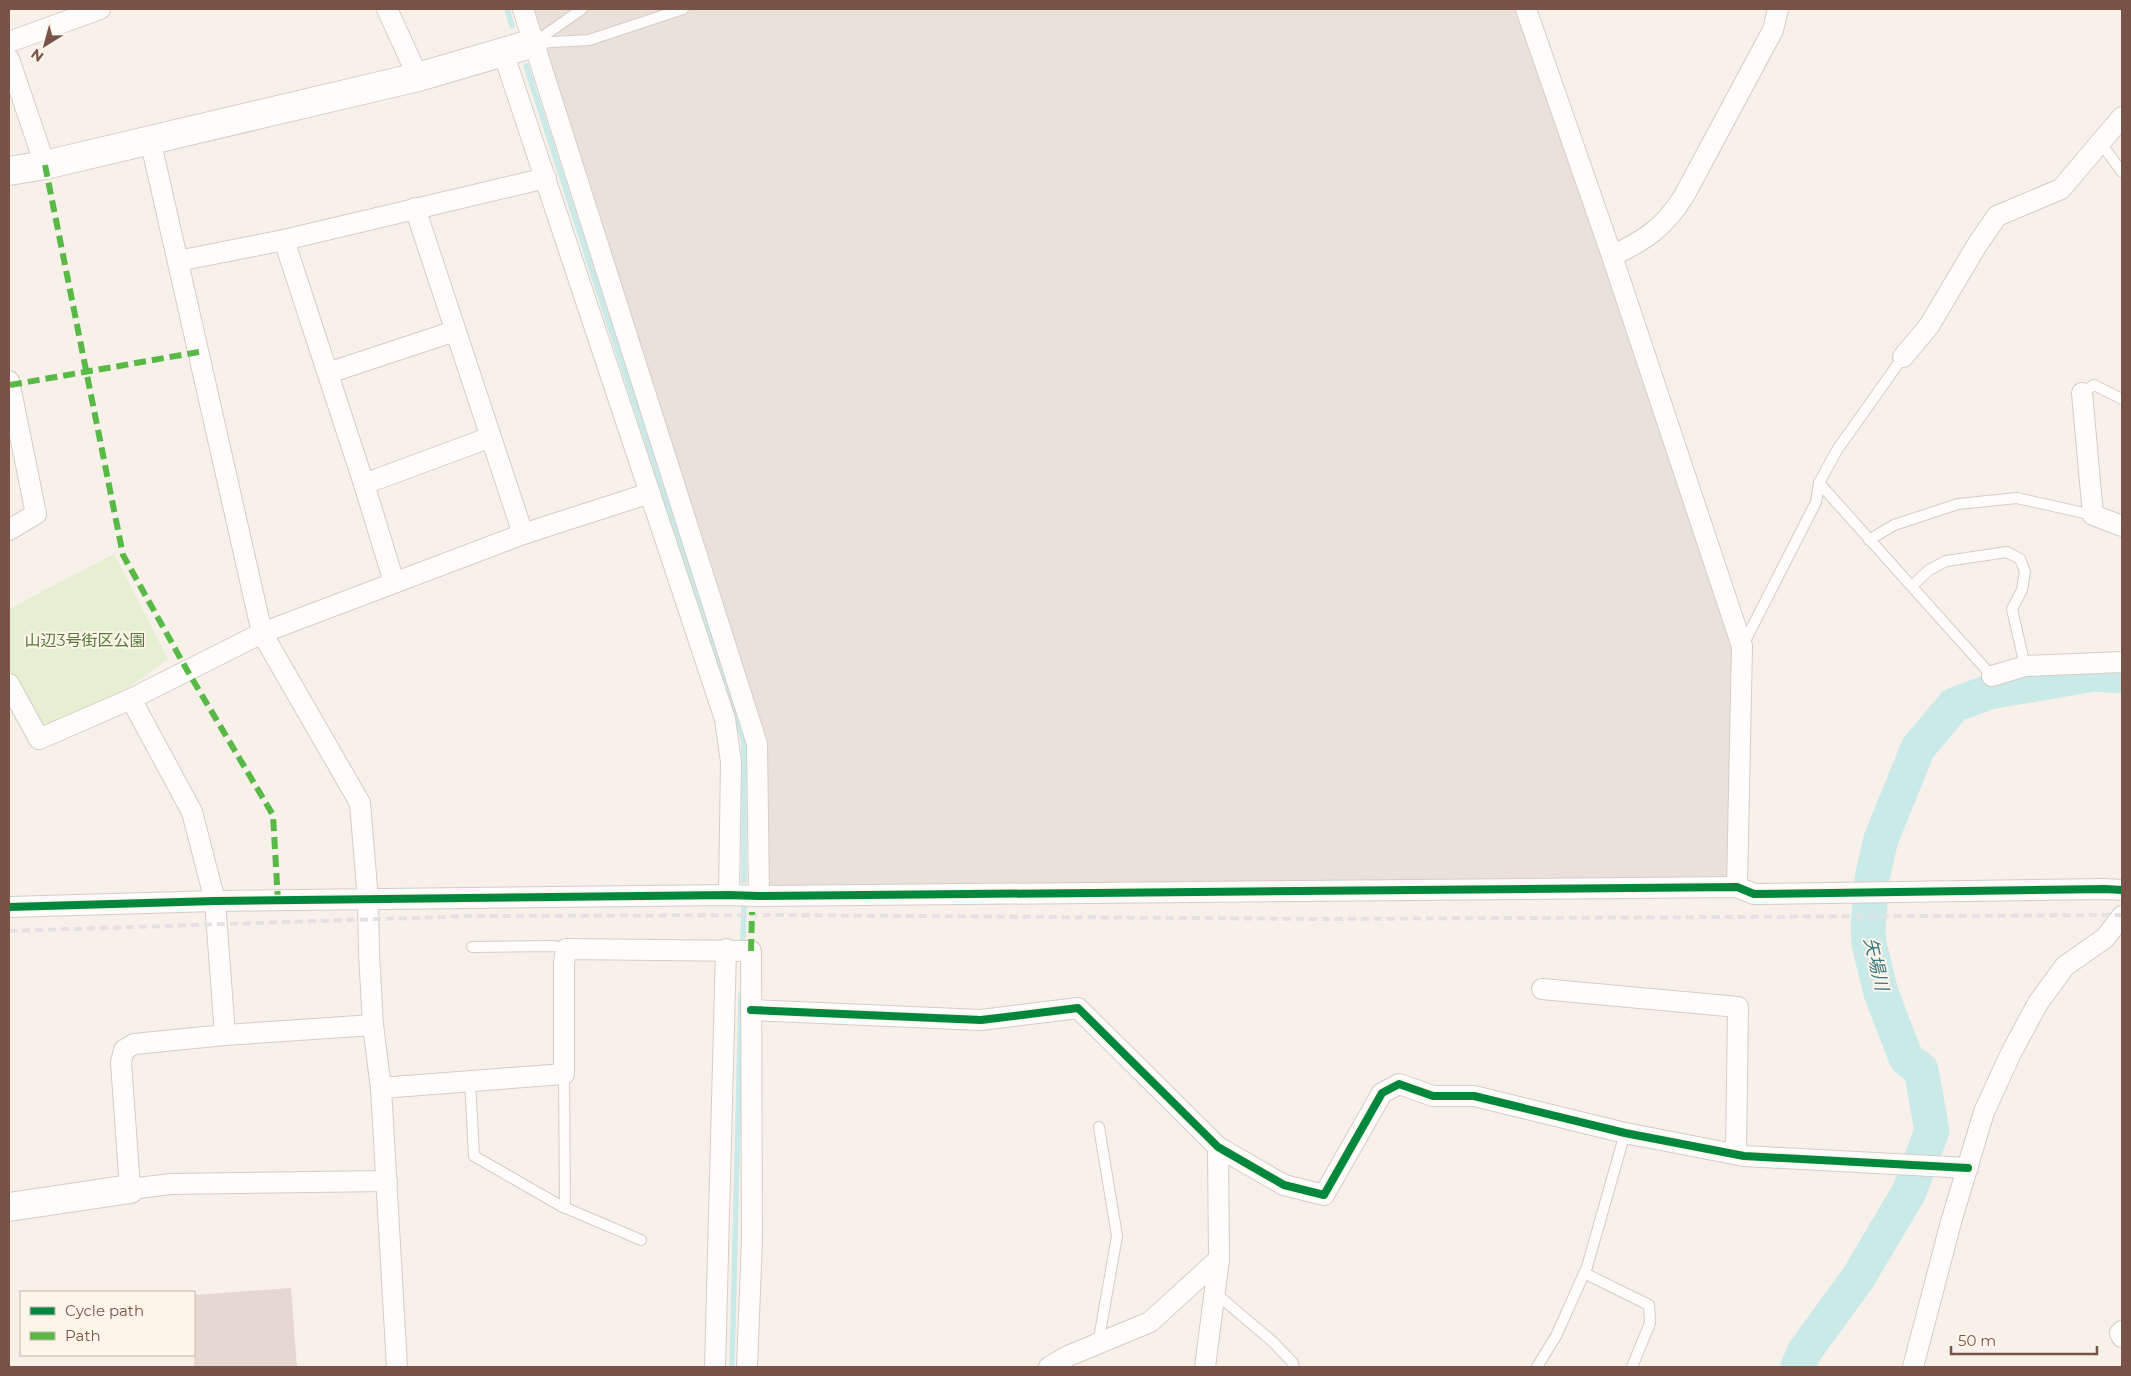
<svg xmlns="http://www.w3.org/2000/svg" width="2131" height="1376" font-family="Montserrat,'Noto Sans JP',sans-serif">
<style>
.industrial{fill:#ebe1da}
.green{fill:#e6efd2}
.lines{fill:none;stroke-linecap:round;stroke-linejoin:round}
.stream{stroke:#caeaea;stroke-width:5.5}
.river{stroke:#caeaea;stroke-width:35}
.building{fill:#e5d8d0}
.lane-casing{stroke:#d6ccc6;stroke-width:12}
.street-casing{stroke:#d6ccc6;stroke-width:22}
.secondary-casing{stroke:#d7ccc6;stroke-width:30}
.lane{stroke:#fefdfc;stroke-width:10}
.street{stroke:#fefdfc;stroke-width:20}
.secondary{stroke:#fefdfc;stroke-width:28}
.rail{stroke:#e4e1e5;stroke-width:4;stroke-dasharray:8 5;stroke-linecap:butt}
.quiet{stroke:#58b947;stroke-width:6;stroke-dasharray:12 6;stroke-linecap:butt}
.cycleway-casing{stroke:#fff5eb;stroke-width:11}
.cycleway{stroke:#00873e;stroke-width:8}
.labels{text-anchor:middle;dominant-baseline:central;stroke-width:4;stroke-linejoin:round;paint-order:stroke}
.park-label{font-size:16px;fill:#537a3b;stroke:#fff5eb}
.water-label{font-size:18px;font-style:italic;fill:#397b80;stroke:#fff5eb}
</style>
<rect width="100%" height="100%" fill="#f8f1e9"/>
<path class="industrial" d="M 523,9 L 1526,9 L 1742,646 L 1737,887 L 759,896 L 757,744 Z"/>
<path class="green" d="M 114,554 L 168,659 L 129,687 L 43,730 L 39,728 L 9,673 L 9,609 Z"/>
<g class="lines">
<g class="stream">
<path d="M 507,9 L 512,26"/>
<path d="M 526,66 L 744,742 L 744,881"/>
<path d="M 743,939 L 744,906"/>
<path d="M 732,1367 L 741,995"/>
</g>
<path class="river" d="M 1798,1367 L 1804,1352 L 1858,1278 L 1909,1192 L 1932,1131 L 1921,1070 L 1906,1058 L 1881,993 L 1869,944 L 1868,929 L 1872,878 L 1881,839 L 1918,748 L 1954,705 L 1989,692 L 2094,674 L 2122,676"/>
</g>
<path class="building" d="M 291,1288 L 297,1367 L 194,1367 L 194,1295 Z"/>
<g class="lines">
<g class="lane-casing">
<g id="lane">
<path d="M 535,42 L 582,9"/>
<path d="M 535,43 L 589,40 L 683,9"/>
<path d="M 2100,142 L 2122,172"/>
<path d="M 2082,393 L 2094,385 L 2122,399"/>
<path d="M 1819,483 L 1992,676"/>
<path d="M 1869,540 L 1894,525 L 1958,504 L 2017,498 L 2093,515"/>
<path d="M 1912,586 L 1929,570 L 1946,561 L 2007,552 L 2020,559 L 2025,572 L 2022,590 L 2012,609 L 2025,666"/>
<path d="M 1743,645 L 1816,502 L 1819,483 L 1837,450 L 1903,357"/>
<path d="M 472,947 L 554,946 L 566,949"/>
<path d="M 564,1074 L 565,1208"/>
<path d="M 470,1081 L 474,1156 L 561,1206 L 641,1240"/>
<path d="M 1584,1273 L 1649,1305 L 1650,1323 L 1632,1367"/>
<path d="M 1214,1292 L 1273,1342 L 1293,1363 L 1294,1367"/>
<path d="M 1098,1344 L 1117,1236 L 1099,1127"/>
<path d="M 1537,1367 L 1556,1336 L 1587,1267 L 1625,1133"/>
</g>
</g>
<g class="street-casing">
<g id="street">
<path d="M 387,9 L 418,77"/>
<path d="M 523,9 L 757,744 L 759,896"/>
<path d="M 1526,9 L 1612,256 L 1742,646 L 1737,887"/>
<path d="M 9,42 L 100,9"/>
<path d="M 503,52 L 725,719 L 731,762 L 729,895"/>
<path d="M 9,59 L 45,165"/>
<path d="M 150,139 L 262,633 L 131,699 L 192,812 L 215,901 L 225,1035"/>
<path d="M 415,208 L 523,534"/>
<path d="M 284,240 L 364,484 L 394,582"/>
<path d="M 1612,256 C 1645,240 1664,228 1684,196 L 1773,30 L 1778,9"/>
<path d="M 178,261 L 284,240 L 546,178"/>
<path d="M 1903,357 L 1929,326 L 1977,245 L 1997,216 L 2061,189 L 2122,117"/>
<path d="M 328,373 L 455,331"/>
<path d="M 9,381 L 36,514 L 9,530"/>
<path d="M 2082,393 L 2093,515 L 2122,526"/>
<path d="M 364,484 L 491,437"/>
<path d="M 1992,676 L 2025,666 L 2122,662"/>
<path d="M 9,684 L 39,739 L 131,699"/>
<path d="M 9,907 L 215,901 L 729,895 L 759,896 L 1737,887 L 1754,894 L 2105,889 L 2122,890"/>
<path d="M 1542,989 L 1738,1007 L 1736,1154"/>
<path d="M 751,1010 L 981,1020 L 1078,1008 L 1218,1147 L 1284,1185 L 1324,1195 L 1382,1093 L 1399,1084 L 1433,1096 L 1474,1096 L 1625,1133 L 1744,1156 L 1968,1168"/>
<path d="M 373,1025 L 225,1035 L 134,1044 L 124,1050 L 121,1062 L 130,1189 L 171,1184 L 387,1181"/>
<path d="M 381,1088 L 564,1074 L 564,963 L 566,949 L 751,951 L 752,1239 L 747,1367"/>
<path d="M 2122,1331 L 2120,1333 L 2122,1337"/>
<path d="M 397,1367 L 381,1088 L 373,1025 L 369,953 L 368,900 L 360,803 L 262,633 L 523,534 L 650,493"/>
<path d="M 715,1367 L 726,949"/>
<path d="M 1049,1367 L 1068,1356 L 1150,1322 L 1219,1259 L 1218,1147"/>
<path d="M 1205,1367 L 1219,1259"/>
<path d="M 1913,1367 L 1951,1222 L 1984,1112 L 2012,1051 L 2038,1003 L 2065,966 L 2105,938 L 2122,916"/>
</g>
</g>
<g class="secondary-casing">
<g id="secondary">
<path d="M 9,171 L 45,165 L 418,77 L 534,43"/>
<path d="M 9,1207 L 130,1189"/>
</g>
</g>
<use href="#lane" class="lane"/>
<use href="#street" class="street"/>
<use href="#secondary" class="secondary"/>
<path class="rail" d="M 9,931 L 474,916 L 776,915 L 1321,919 L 2122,915"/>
<g class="quiet">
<path d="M 45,165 L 123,555 L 187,670 L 273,815 L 278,901"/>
<path d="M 10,385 L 199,352"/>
<path d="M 751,951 L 752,912"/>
</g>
<g class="cycleway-casing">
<g id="cycleway">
<path d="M 9,907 L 215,901 L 729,895 L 759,896 L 1737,887 L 1754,894 L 2105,889 L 2122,890"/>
<path d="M 751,1010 L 981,1020 L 1078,1008 L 1218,1147 L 1284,1185 L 1324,1195 L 1382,1093 L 1399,1084 L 1433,1096 L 1474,1096 L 1625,1133 L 1744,1156 L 1968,1168"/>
</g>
</g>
<use href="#cycleway" class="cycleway"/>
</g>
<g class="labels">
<g class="park-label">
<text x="85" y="640">山辺3号街区公園</text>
</g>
<g class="water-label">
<text transform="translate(1876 964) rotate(77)">矢場川</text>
</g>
</g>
<rect width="2131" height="1376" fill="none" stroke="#795347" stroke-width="20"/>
<rect x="20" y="1291" width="175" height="65" fill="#fff5eb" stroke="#c9b4a9"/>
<rect x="30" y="1307" width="25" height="8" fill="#00873e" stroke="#c9b4a9"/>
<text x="65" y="1316" font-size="15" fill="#795347">Cycle path</text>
<rect x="30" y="1332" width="25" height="8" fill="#58b947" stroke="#c9b4a9"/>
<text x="65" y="1341" font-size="15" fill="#795347">Path</text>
<g transform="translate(45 45) rotate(217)" stroke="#fff5eb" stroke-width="4" paint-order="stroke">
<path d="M0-4L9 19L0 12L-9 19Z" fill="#795347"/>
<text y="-8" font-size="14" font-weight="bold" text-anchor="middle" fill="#795347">N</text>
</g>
<path d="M1951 1346v8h146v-8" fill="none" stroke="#795347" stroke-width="2.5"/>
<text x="1958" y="1346" font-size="15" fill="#795347" stroke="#fff5eb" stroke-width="4" paint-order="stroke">50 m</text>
</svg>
